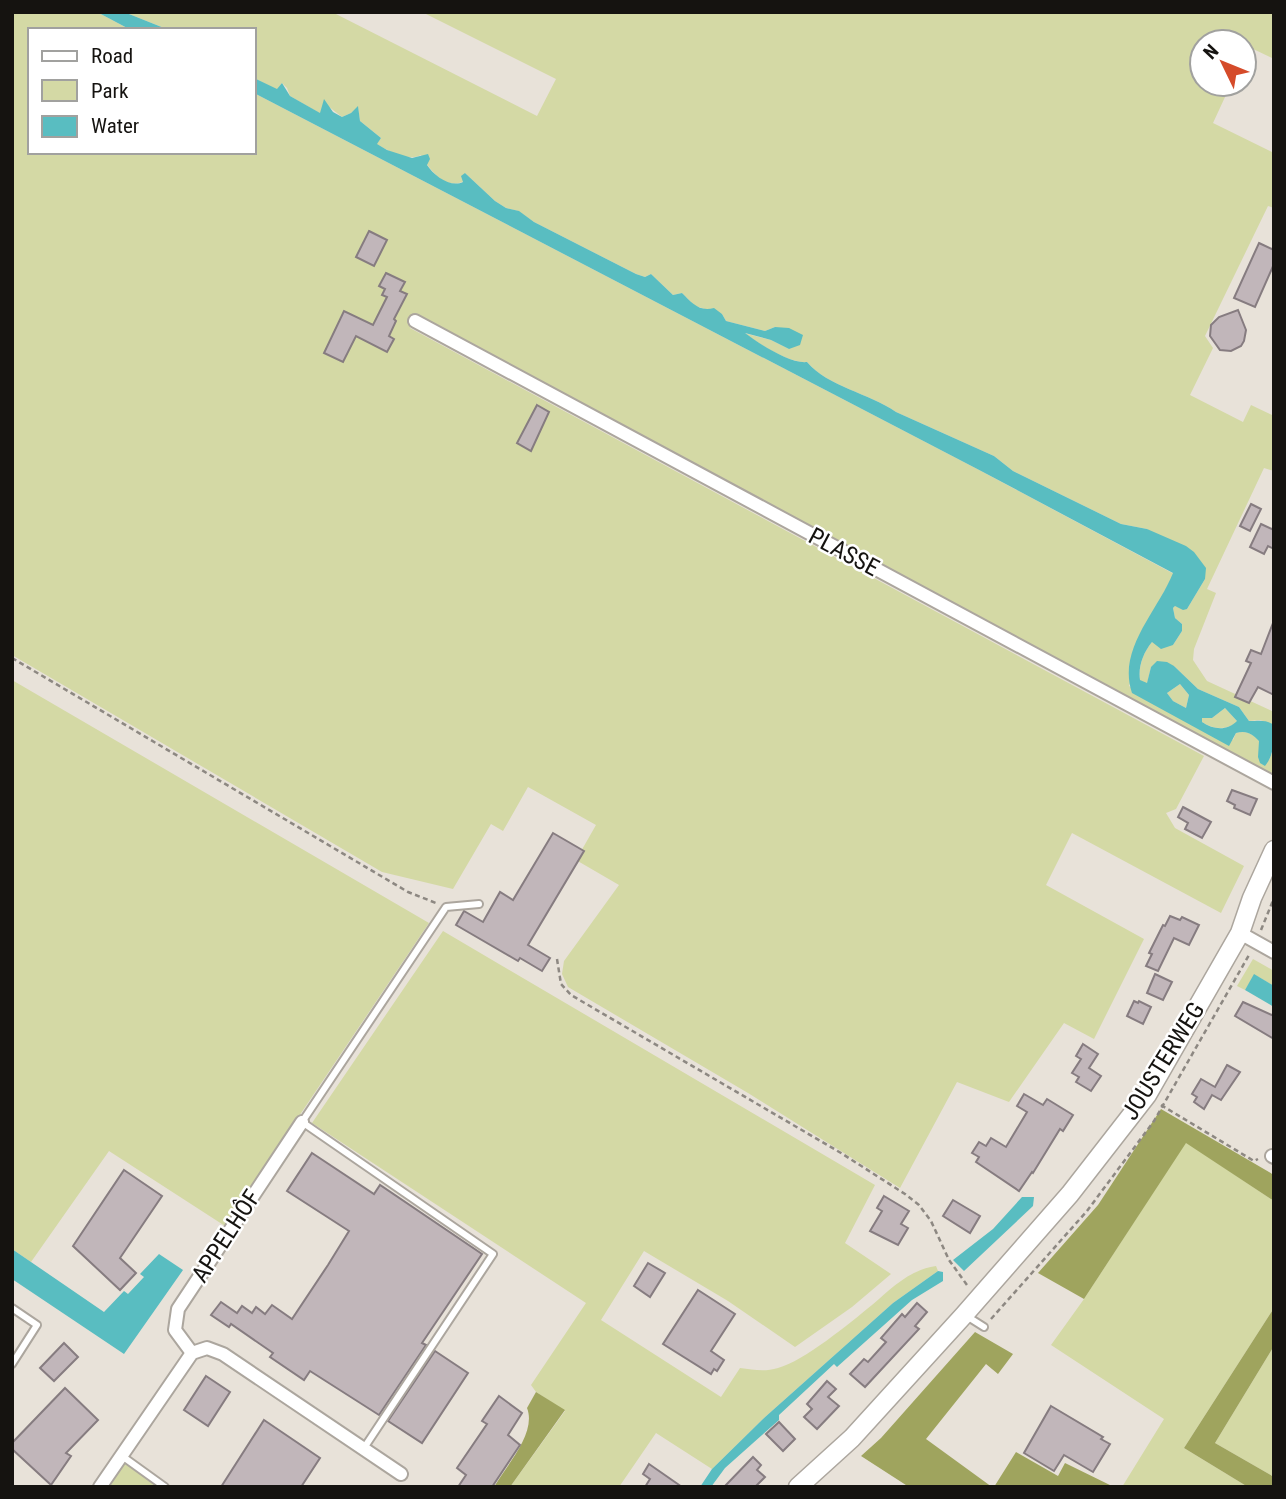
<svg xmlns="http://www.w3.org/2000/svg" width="1286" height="1499" font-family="'Roboto Condensed',sans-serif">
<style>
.green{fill:#d4d9a5}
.forest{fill:#9fa45e}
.water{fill:#59bdc1;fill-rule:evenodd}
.building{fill:#c1b6ba;stroke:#867c80;stroke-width:2}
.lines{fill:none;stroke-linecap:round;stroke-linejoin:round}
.lane-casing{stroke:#aca69e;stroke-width:10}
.street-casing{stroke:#aca69e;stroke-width:16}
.secondary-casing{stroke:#aca69e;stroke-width:21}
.path{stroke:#8d8882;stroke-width:2.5;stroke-dasharray:5 3.5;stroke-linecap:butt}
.lane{stroke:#fff;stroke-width:6}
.street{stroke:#fff;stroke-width:12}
.secondary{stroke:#fff;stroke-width:18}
.labels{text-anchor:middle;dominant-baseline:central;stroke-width:5;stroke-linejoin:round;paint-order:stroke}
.street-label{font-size:24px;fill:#151310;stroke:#fff}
</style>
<rect width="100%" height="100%" fill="#e8e2d9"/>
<g class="green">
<path d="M 12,12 L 97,12 L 131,30 L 30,30 L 30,152 L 254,152 L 254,93 L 983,472 L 1174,574 L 1163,594 L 1129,686 L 1233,740 L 1236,733 C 1247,730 1252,734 1260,741 L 1259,748 L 1269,760 L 1274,748 L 1274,776 L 416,316 L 410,328 L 1204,756 L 1176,809 L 1166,813 L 1175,828 L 1244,866 L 1221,913 L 1072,833 L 1046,885 L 1144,939 L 1094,1039 L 1064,1023 L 1009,1102 L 957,1082 L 900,1188 L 748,1093 L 568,987 L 562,974 L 564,961 L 619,885 L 576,860 L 596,825 L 528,787 L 503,831 L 491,824 L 453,889 L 382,872 L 12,655 Z"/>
<path d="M 124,12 L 332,12 L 537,116 L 556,79 L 422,12 L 1274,12 L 1274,59 L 1249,47 L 1244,56 L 1244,42 L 1202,42 L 1202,84 L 1231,84 L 1213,123 L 1274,153 L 1274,208 L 1268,206 L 1205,336 L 1213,348 L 1190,395 L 1243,422 L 1251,405 L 1274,416 L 1274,471 L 1264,468 L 1207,589 L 1216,593 L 1194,649 L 1193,660 L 1207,681 L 1274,712 L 1274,725 L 1260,720 L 1249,721 L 1239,707 L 1198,689 L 1174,666 L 1151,667 L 1147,684 L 1140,681 C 1138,667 1143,653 1152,642 L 1173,645 L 1182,631 L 1182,624 L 1175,618 L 1173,608 L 1175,606 L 1187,609 L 1205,579 L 1147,529 L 1121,524 L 1013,471 L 994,456 L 896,412 C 869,393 828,387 807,362 C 789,364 758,343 744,333 L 771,340 L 789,349 L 775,327 L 765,331 L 726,321 L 722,314 L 695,306 L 682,293 L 673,295 L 651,274 L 645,277 L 636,274 L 534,222 L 518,211 L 506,208 L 495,201 L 465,173 L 464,181 C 445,191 429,169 421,155 C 407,162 389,151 376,144 L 381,138 L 360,121 L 358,107 L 351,113 L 342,117 L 328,106 L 321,114 L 290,96 L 287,88 L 282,83 L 277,90 L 254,78 L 254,30 L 169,30 Z"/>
<path d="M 12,680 L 429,923 L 225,1226 L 109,1151 L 31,1262 L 12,1249 Z"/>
<path d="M 1180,684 L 1189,695 L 1186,708 L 1173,701 L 1167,693 Z"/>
<path d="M 1225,708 L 1238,722 C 1226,730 1214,730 1202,722 L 1202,718 L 1212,718 Z"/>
<path d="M 443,931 L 875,1185 L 845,1243 L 891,1274 L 852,1307 L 795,1347 L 728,1301 L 644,1251 L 601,1320 L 721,1397 L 740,1368 C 754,1370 765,1372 778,1368 C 804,1361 850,1323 872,1305 C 892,1288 909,1270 936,1266 L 938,1271 L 893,1303 L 764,1418 L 712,1469 L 656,1433 L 619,1487 L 510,1487 L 565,1411 L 536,1392 L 531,1385 L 586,1303 L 312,1123 Z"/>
<path d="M 1253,959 L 1274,971 L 1274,986 L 1255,975 L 1245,990 L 1237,986 Z"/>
<path d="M 1186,1142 L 1274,1201 L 1274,1308 L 1184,1448 L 1248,1487 L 1122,1487 L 1164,1419 L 1051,1345 L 1084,1299 Z"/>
<path d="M 1274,1346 L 1274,1477 L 1215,1443 Z"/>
<path d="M 130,1456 L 171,1487 L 109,1487 Z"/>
</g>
<g class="forest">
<path d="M 1161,1109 L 1274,1175 L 1274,1201 L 1186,1143 L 1084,1299 L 1038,1273 L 1098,1205 Z"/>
<path d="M 1274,1308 L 1274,1346 L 1215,1443 L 1274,1477 L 1274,1487 L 1248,1487 L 1184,1448 Z"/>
<path d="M 975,1332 L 1013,1354 L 998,1374 L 986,1364 L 926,1439 L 992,1487 L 909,1487 L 861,1456 L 881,1438 Z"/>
<path d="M 536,1392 L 565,1410 L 510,1487 L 494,1487 C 506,1466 537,1433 527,1408 Z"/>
<path d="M 1016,1452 L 1058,1476 L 1065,1463 L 1114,1487 L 994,1487 Z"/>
</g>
<g class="water">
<path d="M 97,12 L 124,12 L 169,30 L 131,30 Z"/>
<path d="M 254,78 L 277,89 L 282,83 L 290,96 L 320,113 L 324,99 L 333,112 L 342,117 L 351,113 L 358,106 L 360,121 L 381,138 L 377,144 L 387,150 L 412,158 L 428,154 L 430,159 L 427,165 C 434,176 451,188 463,182 L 461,176 L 465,173 L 495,201 L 506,208 L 519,211 L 534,222 L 636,274 L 645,277 L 651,274 L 673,295 L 682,293 C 692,303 699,312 714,308 L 722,314 L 726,321 L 765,331 L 775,327 L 789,328 L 803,335 L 800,345 L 789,349 L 771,340 L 745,333 C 758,343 790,364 807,362 C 828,387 869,393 896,412 L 994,456 L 1013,471 L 1121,524 L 1147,529 L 1186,546 L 1194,552 L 1206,568 L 1205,579 L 1187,609 L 1183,610 L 1175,606 L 1173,608 L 1175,618 L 1182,624 L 1182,631 L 1173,645 L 1161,649 L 1152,642 C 1143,653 1138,667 1140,680 L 1147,683 L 1151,667 L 1157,661 L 1167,662 L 1174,666 L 1198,689 L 1239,707 L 1249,721 C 1259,721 1265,719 1274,725 C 1274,740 1275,753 1265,766 L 1260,763 L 1258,757 L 1259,741 C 1252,734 1247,730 1236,733 L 1229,746 L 1132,693 C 1117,649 1158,611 1173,573 L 983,472 L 254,93 ZM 1180,684 L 1189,695 L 1186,708 L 1173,701 L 1167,693 ZM 1225,708 L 1237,721 C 1227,731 1214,730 1202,722 L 1202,718 L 1212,718 Z"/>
<path d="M 1254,974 L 1274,986 L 1274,1007 L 1245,990 Z"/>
<path d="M 1022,1197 L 1034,1197 L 1033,1206 L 964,1271 L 953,1260 L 993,1229 Z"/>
<path d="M 12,1249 L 104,1312 L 124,1291 L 128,1294 L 144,1277 L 140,1274 L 159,1254 L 183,1270 L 124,1354 L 12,1279 Z"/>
<path d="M 938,1271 L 943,1272 L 943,1281 L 912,1300 L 837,1367 L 834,1364 L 779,1415 L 779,1420 L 725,1468 L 711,1487 L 700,1487 L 712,1469 L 764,1418 L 893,1303 Z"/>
</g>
<g class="building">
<path d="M 369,231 L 387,240 L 374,266 L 356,257 Z"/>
<path d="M 1259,243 L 1274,250 L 1274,264 L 1255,307 L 1234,298 Z"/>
<path d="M 386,273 L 405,282 L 400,291 L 407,294 L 394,319 L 396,321 L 389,336 L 394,339 L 387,352 L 356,336 L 343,362 L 324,353 L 344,311 L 373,325 L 387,297 L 382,295 L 385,289 L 379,286 Z"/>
<path d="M 1238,310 L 1246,330 L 1244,341 L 1241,346 L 1231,351 L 1220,350 L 1210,336 L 1211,325 L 1219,317 Z"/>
<path d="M 537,405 L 549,412 L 531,451 L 517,443 Z"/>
<path d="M 1251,504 L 1261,509 L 1250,531 L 1240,526 Z"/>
<path d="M 1261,524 L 1274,530 L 1274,549 L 1268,546 L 1264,554 L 1250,547 Z"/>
<path d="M 1273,623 L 1274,695 L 1258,687 L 1249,703 L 1235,697 L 1251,663 L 1246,661 L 1251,650 L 1261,654 Z"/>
<path d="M 1232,790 L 1257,799 L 1250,815 L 1234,808 L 1235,805 L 1227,801 Z"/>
<path d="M 1183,807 L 1211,822 L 1202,838 L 1185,829 L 1188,823 L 1178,817 Z"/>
<path d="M 553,833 L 584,851 L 528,945 L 550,958 L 542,971 L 520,958 L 518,961 L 456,925 L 464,911 L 483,922 L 500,892 L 513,900 Z"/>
<path d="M 1170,916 L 1180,920 L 1182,917 L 1199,925 L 1189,945 L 1174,938 L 1158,971 L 1146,966 L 1152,954 L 1149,953 L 1163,925 L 1165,926 Z"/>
<path d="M 1155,974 L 1172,982 L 1163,1000 L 1147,993 Z"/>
<path d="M 1134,1001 L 1138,1003 L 1139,1001 L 1151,1007 L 1143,1024 L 1127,1016 Z"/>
<path d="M 1243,1002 L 1274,1016 L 1274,1039 L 1235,1016 Z"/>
<path d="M 1083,1044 L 1098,1054 L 1089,1068 L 1101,1076 L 1091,1091 L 1076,1082 L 1079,1077 L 1072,1073 L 1081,1059 L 1076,1056 Z"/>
<path d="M 1227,1065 L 1240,1072 L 1221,1100 L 1212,1095 L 1204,1109 L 1194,1102 L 1197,1097 L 1192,1094 L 1201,1079 L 1215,1087 Z"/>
<path d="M 1024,1094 L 1043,1105 L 1047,1099 L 1073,1115 L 1063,1131 L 1060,1129 L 1033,1173 L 1032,1172 L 1019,1191 L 976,1162 L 979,1157 L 972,1153 L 979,1142 L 986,1146 L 991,1138 L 1006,1147 L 1027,1112 L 1017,1106 Z"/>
<path d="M 312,1153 L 374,1194 L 380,1185 L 482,1254 L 422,1343 L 426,1345 L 379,1415 L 310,1371 L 304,1380 L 270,1357 L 273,1353 L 231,1324 L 229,1327 L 211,1315 L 221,1302 L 237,1313 L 242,1306 L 252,1313 L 256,1307 L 265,1314 L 272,1305 L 292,1319 L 328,1265 L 349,1231 L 287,1191 Z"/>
<path d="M 124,1170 L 162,1196 L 120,1258 L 136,1273 L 120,1290 L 73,1246 Z"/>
<path d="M 884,1196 L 909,1211 L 901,1224 L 908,1228 L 898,1245 L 870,1231 L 882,1211 L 877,1208 Z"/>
<path d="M 953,1200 L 980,1216 L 970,1233 L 943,1216 Z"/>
<path d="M 648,1263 L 665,1273 L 650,1297 L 634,1286 Z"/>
<path d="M 698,1290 L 735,1314 L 711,1351 L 724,1360 L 717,1371 L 714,1369 L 711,1374 L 663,1344 Z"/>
<path d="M 917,1303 L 927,1312 L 915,1326 L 919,1329 L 865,1387 L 850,1374 L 864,1359 L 868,1362 L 886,1342 L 881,1338 L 902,1314 L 905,1317 Z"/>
<path d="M 64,1343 L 78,1357 L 54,1381 L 40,1368 Z"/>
<path d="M 435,1351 L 468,1373 L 422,1443 L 388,1421 Z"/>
<path d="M 206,1376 L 230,1392 L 208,1426 L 184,1410 Z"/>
<path d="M 827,1381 L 836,1389 L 828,1397 L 839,1406 L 817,1429 L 804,1417 L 812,1409 L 807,1404 Z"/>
<path d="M 65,1388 L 98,1420 L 66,1453 L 71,1456 L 51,1485 L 12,1449 L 12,1443 Z"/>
<path d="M 499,1396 L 522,1413 L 508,1435 L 520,1445 L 492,1487 L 458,1487 L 466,1475 L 457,1468 L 487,1424 L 482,1421 Z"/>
<path d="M 1051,1406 L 1103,1437 L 1101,1439 L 1110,1444 L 1093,1472 L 1064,1455 L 1054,1471 L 1024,1453 Z"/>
<path d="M 264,1420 L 320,1458 L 301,1487 L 221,1487 Z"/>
<path d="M 779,1422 L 795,1439 L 783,1451 L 766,1434 Z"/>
<path d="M 753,1457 L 761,1465 L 757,1470 L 765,1477 L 755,1487 L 724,1487 Z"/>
<path d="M 649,1464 L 682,1487 L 645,1487 L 650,1479 L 643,1474 Z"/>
</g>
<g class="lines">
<g class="lane-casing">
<g id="lane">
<path d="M 12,1308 L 37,1325 L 12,1364"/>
<path d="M 965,1315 L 984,1327"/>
<path d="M 364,1448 L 493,1254 L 302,1122 L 446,907 L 479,904"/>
<path d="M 122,1456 L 165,1487"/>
</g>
</g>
<g class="street-casing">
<g id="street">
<path d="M 415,321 L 1274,783"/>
<path d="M 1240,933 L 1274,952"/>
<path d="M 1272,1156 L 1274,1157"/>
<path d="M 192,1353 L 175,1330 L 178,1309 L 302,1122"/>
<path d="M 100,1487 L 192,1353 L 207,1348 L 223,1354 L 401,1474"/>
</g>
</g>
<g class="secondary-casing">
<path id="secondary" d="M 798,1487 L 852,1438 L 964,1315 L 1070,1194 L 1147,1095 L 1240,933 L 1252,898 L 1274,850"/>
</g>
<g class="path">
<path d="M 12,658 L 408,892 L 436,903"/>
<path d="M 1261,930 L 1274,898"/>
<path d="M 557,959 L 561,984 L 571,995 L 841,1153 L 905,1194 L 919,1205 L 931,1221 L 949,1260 L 967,1285"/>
<path d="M 1161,1105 L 1254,1161 L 1258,1159"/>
<path d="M 991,1319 L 1087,1211 L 1154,1121 L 1249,955"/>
</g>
<use href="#lane" class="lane"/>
<use href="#street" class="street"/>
<use href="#secondary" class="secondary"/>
</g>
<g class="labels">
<g class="street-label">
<text transform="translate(844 552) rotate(28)">PLASSE</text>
<text transform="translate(1163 1061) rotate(-58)">JOUSTERWEG</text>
<text transform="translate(226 1236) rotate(-57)">APPELHÔF</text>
</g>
</g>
<rect width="1286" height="1499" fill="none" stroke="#151310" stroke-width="28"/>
<rect x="28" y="28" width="228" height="126" fill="#ffffff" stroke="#a1a19f" stroke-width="2"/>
<rect x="42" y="51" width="35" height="10" fill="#ffffff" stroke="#a1a19f" stroke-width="2"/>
<text x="91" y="63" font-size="21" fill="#151310">Road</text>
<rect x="42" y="80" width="35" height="21" fill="#d4d9a5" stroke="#a1a19f" stroke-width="2"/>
<text x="91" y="98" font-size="21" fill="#151310">Park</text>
<rect x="42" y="116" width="35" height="21" fill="#59bdc1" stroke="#a1a19f" stroke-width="2"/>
<text x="91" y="133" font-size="21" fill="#151310">Water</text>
<g transform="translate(1223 63) rotate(313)"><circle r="33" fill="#ffffff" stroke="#a1a19f" stroke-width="2"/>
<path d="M0-5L12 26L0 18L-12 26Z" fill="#d54b2a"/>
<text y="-10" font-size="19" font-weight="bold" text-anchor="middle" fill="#151310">N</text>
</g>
</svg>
